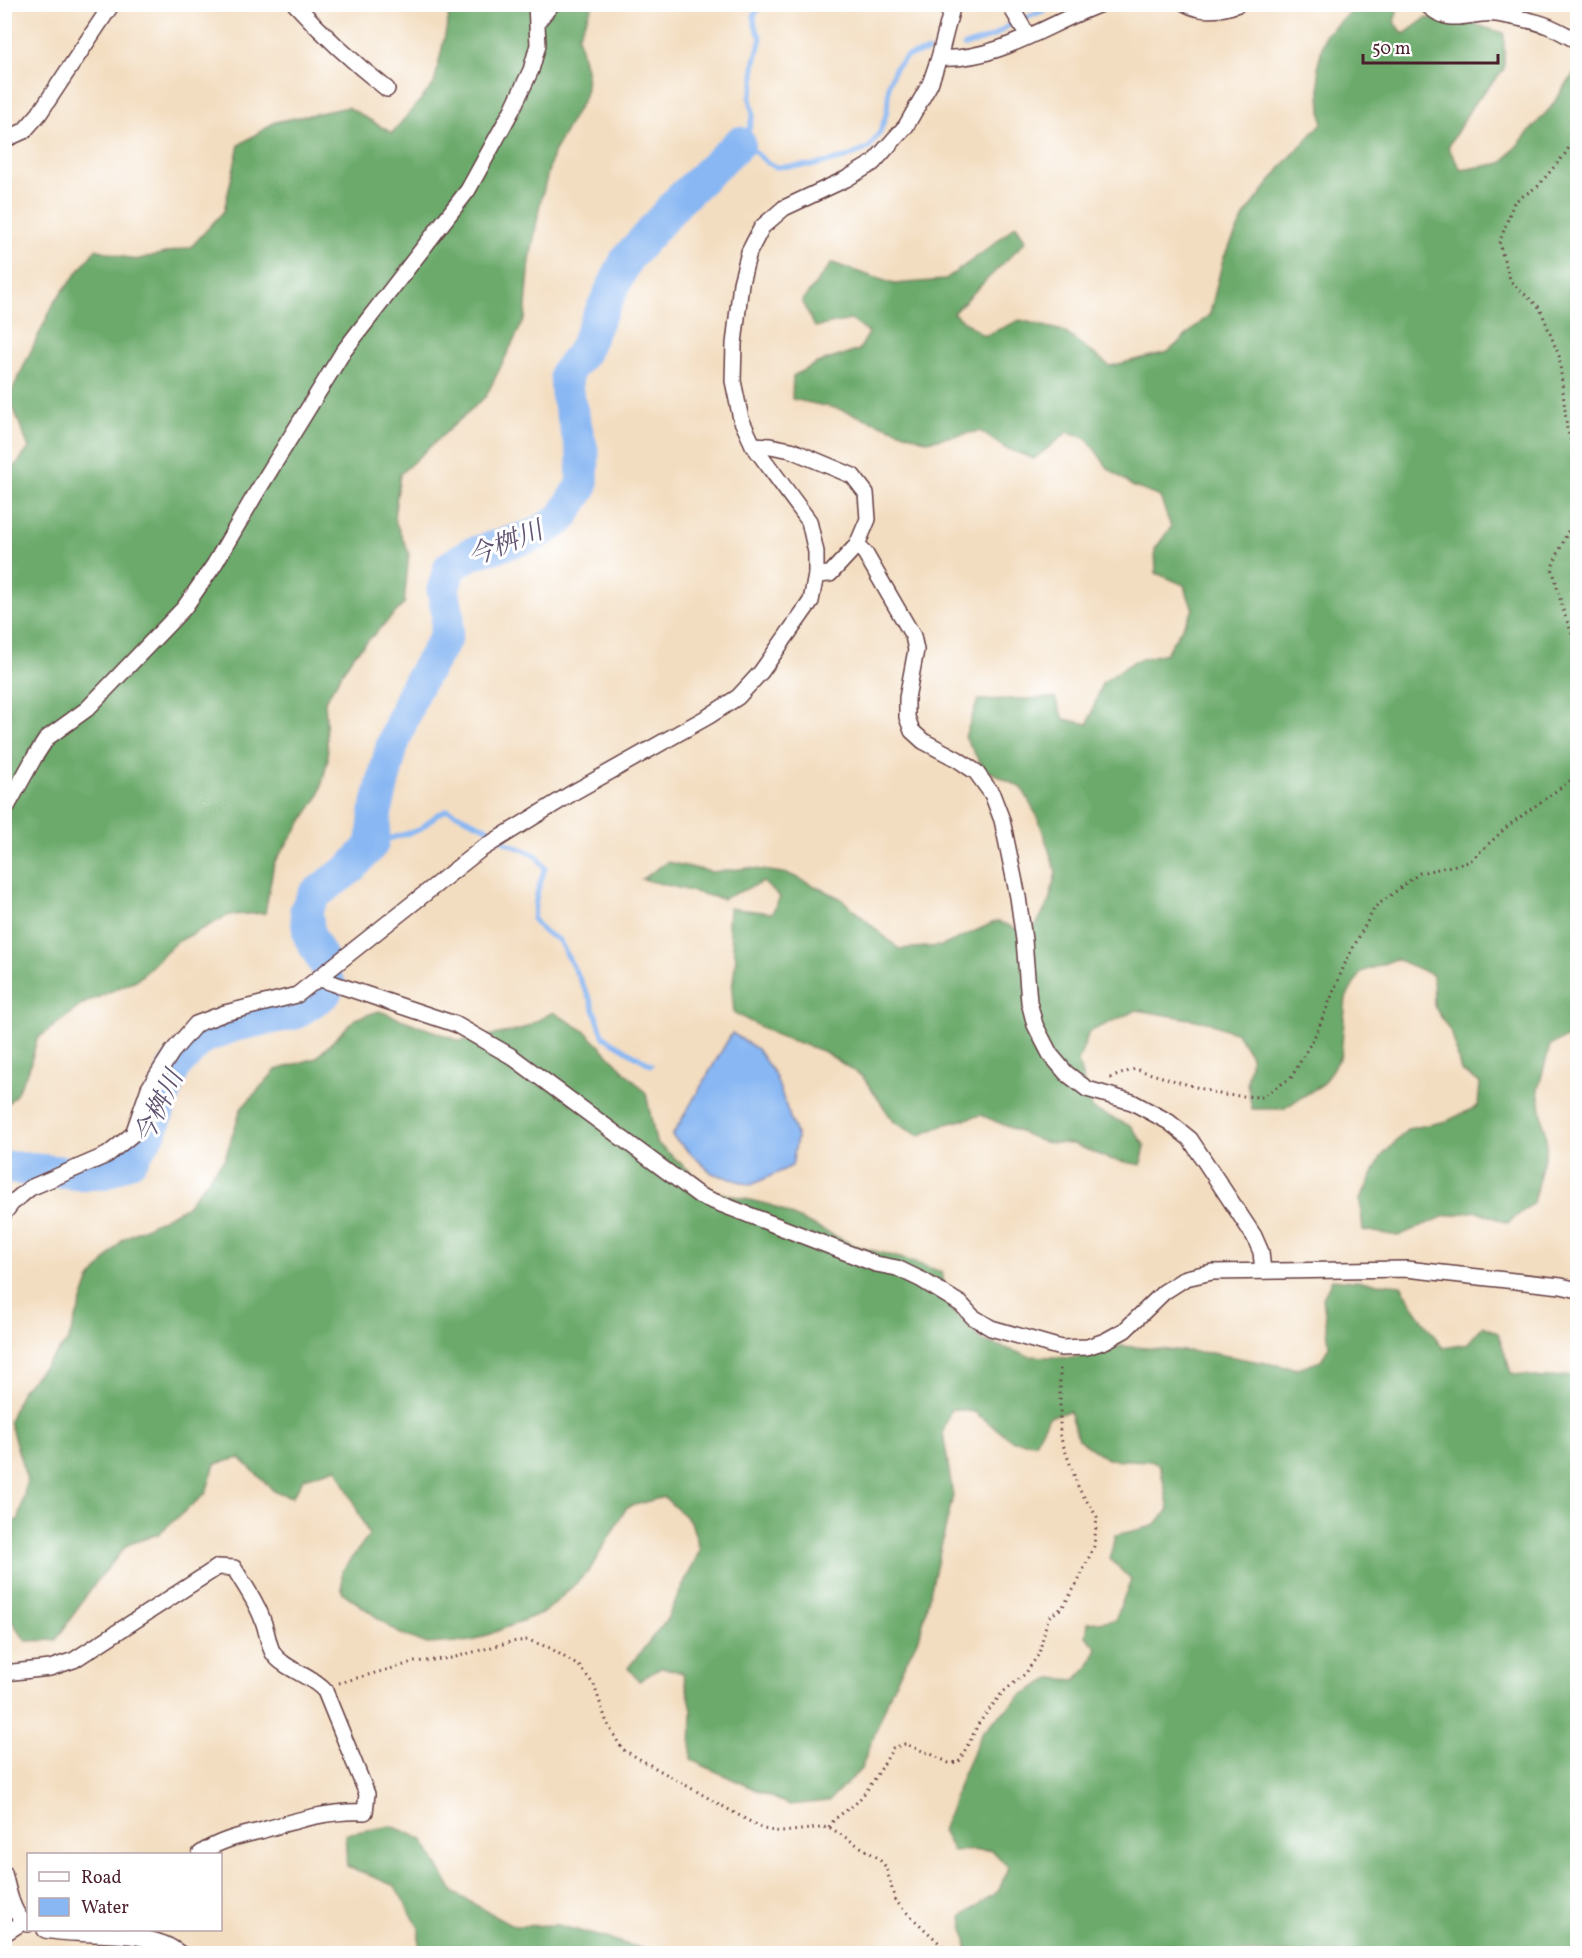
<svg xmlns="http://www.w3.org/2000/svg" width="1582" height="1958" viewBox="0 0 1582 1958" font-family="Vollkorn,'Noto Serif JP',serif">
  <rect width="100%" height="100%" fill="#fff"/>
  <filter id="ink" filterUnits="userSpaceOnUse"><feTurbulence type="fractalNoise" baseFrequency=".0167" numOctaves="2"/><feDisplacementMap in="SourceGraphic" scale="12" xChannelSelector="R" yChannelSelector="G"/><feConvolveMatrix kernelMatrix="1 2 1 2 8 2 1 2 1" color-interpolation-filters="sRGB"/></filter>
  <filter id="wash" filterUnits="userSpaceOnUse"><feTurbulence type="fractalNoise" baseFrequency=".008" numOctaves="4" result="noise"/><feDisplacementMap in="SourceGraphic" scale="24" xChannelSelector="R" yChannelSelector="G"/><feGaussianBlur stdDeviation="1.35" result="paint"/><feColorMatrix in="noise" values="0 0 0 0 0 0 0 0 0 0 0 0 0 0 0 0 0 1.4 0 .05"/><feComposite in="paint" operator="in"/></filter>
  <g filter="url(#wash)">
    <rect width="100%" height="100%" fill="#f3ddc0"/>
    <g fill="#6caa6c" stroke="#5b644c" stroke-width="1.5">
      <polygon points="439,5 593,5 578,36 587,74 585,96 553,153 540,204 530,260 525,318 486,396 400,474 394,518 409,553 404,604 352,657 325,701 328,759 319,796 274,863 265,913 229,915 175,943 138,979 83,1004 37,1039 29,1069 15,1096 5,1106 4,481 29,448 9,397 55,301 96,249 135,260 191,247 224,211 239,145 275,122 348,107 392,133 434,84 449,17"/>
      <polygon points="1359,5 1399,5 1394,22 1404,34 1426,18 1470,23 1504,33 1504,69 1472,106 1448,147 1461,170 1502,163 1551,107 1577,69 1578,1033 1550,1045 1538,1090 1547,1146 1533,1203 1508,1223 1477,1211 1445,1216 1398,1236 1363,1230 1360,1200 1381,1157 1408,1129 1447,1121 1478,1106 1480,1083 1461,1071 1452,1034 1434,1006 1433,975 1396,959 1361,972 1346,998 1341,1055 1323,1084 1283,1109 1252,1109 1247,1082 1251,1056 1237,1033 1207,1022 1137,1010 1089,1032 1078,1062 1092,1109 1131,1126 1145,1146 1141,1165 1109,1159 1073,1144 1043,1142 981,1115 943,1125 919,1136 894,1122 863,1077 825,1052 776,1035 734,1013 732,990 736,957 728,926 729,908 772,913 780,897 763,882 722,899 642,879 667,862 712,872 749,868 789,874 840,898 899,949 942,946 997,921 1017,929 1035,927 1049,902 1056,872 1039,820 1022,788 983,768 965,737 978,700 1055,698 1064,719 1088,724 1102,683 1135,661 1166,653 1193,610 1184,585 1156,573 1155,549 1171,527 1160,497 1132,486 1108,468 1087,439 1068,432 1034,459 1005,448 980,431 927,441 839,409 792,399 793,376 817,363 859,350 869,333 851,320 815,327 802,301 832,263 894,284 944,280 989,248 1016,225 1026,241 953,313 984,336 1020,320 1063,331 1110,366 1168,352 1210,314 1223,259 1245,215 1283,165 1322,123 1318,65 1325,35"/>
      <polygon points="379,1011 460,1041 520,1030 553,1012 585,1031 646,1093 656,1142 713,1191 770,1205 856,1246 904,1259 942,1272 948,1305 981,1340 1029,1356 1073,1358 1121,1346 1211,1353 1298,1369 1321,1361 1329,1346 1323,1298 1332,1279 1401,1285 1415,1309 1443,1348 1467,1344 1483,1326 1498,1333 1511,1373 1543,1378 1577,1375 1577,1953 968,1953 962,1917 999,1890 1008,1867 992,1850 953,1851 942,1831 963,1774 983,1731 1023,1694 1052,1678 1075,1680 1087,1669 1097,1648 1086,1636 1088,1623 1115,1620 1131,1580 1110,1559 1115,1535 1153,1526 1169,1510 1160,1465 1150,1461 1107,1459 1078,1439 1069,1411 1049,1417 1035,1443 1013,1441 974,1412 951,1409 943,1432 953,1496 920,1635 893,1687 861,1769 829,1801 789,1805 691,1760 692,1709 683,1673 662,1667 639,1681 628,1668 667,1619 700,1550 691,1522 664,1497 627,1507 589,1571 546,1611 473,1641 427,1644 399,1633 342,1592 342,1571 369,1535 337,1468 304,1478 292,1497 274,1491 240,1458 215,1464 206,1493 158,1534 127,1545 92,1587 56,1640 26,1641 5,1612 4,1525 19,1519 27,1480 9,1421 22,1390 68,1341 89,1281 123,1239 186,1207 225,1158 241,1109 276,1070 316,1058 355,1019"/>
      <polygon points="392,1826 422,1839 454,1893 514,1926 558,1925 659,1953 419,1953 419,1928 395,1886 347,1866 345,1834"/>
    </g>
    <polygon fill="#88b7f3" stroke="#696b8f" stroke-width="1.5" points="732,1033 757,1049 775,1075 797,1137 792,1166 751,1185 712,1173 672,1136"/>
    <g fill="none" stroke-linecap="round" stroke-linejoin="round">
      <g stroke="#88b7f3" stroke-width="5">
        <polyline points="761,4 754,16 755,26 761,38 754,65 754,84 750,98 753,114 749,129 739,143 753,150 766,162 776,167 814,165 845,158 869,148 880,132 887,112 889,83 895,68 907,56 928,51"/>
        <polyline points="964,46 994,36 1009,25 1043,11 1051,4"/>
        <polyline points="372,844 419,830 438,814 448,810 487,828 507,843 536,855 545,868 537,893 533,919 544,932 559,940 590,999 604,1037 651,1065"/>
      </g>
      <g stroke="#88b7f3" stroke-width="33">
        <polyline points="325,964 309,935 306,910 314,895 351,868 372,844 376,811 392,746 413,692 446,637 448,614 443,590 450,567 470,554 535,535 561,519 582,486 583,454 567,394 566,373 583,352 599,316 626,260 679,200 739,143"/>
        <polyline points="4,1167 82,1174 103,1173 131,1160 152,1129 174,1068 201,1038 235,1025 295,1013 325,993 329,984"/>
      </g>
    </g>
  </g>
  <g filter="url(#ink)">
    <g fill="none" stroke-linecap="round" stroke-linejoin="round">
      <defs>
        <g id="street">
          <path d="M295,4C324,36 354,63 387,89"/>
          <polyline points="1009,4 1028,36"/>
          <path d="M1186,4C1202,13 1222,10 1238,4"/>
          <path d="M1426,4C1451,29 1471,10 1497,14C1514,17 1533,20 1548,26C1558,30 1568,36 1578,41"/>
          <polyline points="538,21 552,4"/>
          <path d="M939,58C997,62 1048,23 1101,4"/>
          <polyline points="4,140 24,131 39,114 112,4"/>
          <polyline points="753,445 770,446 791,450 853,476 866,493 868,519 857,545 830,574 816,575"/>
          <polyline points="857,545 865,553 913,636 916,650 907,698 907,717 912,731 923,741 957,759 976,772 992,794 1002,820 1018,897 1024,940 1029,1002 1035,1025 1050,1054 1066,1073 1087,1089 1132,1102 1169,1122 1190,1139 1254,1236 1261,1252 1263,1271"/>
          <polyline points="4,812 34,758 47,738 87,709 184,608 214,565 255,495 343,352 468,190 512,110 531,70 538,45 536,4"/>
          <polyline points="320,979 455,1024 511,1056 700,1196 876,1264 897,1268 922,1280 961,1304 973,1317 991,1328 1061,1348 1087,1347 1105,1341 1125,1330 1164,1292 1186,1278 1212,1272 1406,1269 1561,1286 1578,1290"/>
          <polyline points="4,1213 12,1203 30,1188 107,1155 133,1134 149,1088 172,1052 196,1024 225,1013 297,995 480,850 574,792 709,716 738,697 761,672 811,601 816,575 816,552 809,521 753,445 741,419 733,381 734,344 741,283 749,252 762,227 784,208 846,179 873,163 906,126 930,84 939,58 953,4"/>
          <path d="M4,1673L50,1668L74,1660L218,1567L234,1568C244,1585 257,1602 263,1621C267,1631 268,1644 273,1653C283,1669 311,1675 325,1691L367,1794L365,1812C329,1810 294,1821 260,1831C240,1836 217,1841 200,1854"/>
          <path d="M4,1873C8,1889 13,1918 28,1924"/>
          <path d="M45,1930C83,1937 129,1930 164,1944C170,1946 175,1950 181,1954"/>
          <polyline points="4,1934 23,1922"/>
        </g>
      </defs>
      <use href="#street" stroke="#633c41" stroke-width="18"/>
      <g stroke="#633c41" stroke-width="3" stroke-dasharray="1.5 4.5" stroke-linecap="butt">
        <polyline points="1578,133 1565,154 1538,186 1514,202 1499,244 1511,282 1540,308 1559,356 1567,429 1578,462"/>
        <polyline points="1578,509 1552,567 1563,610 1578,650"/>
        <polyline points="1110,1078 1135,1069 1223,1095 1261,1097 1291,1078 1317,1032 1346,961 1375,907 1420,873 1469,862 1509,825 1578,775"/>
        <polyline points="339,1683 415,1662 452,1658 510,1642 528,1640 550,1648 580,1667 594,1685 607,1723 622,1749 763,1829 782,1832 829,1827 878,1858 886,1867 895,1900 904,1910 951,1954"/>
        <path d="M829,1827C837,1814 848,1811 858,1801C872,1785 883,1766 893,1748L905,1744L933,1755L949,1763L959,1762L979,1723L1002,1693L1025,1674L1039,1654L1046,1625L1050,1616L1062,1608L1078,1582L1094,1546L1097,1517L1079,1489L1060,1436V1365"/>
      </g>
      <use href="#street" stroke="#fff" stroke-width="15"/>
    </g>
  </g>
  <g text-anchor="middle" stroke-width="6" stroke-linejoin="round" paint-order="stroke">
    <g font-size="26" font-style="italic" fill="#605471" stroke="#fff">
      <text transform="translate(505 543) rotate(-22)" y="9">今桝川</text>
      <text transform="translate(158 1107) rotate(-64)" y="9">今桝川</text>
    </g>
  </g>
  <rect width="1582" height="1958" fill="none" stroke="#fff" stroke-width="24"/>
  <rect x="27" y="1853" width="195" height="78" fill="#ffffff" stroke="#b7a5aa" stroke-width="1.5"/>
  <rect x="39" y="1872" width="30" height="9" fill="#ffffff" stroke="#b7a5aa" stroke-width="1.5"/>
  <text x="81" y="1883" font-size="18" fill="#4a1f2b">Road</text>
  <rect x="39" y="1898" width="30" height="18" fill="#88b7f3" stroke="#b7a5aa" stroke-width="1.5"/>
  <text x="81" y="1913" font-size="18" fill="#4a1f2b">Water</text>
  <path d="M1363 54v9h135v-9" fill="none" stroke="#4a1f2b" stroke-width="3"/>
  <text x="1372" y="54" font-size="18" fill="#4a1f2b" stroke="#ffffff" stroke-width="4.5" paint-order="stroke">50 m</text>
</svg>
